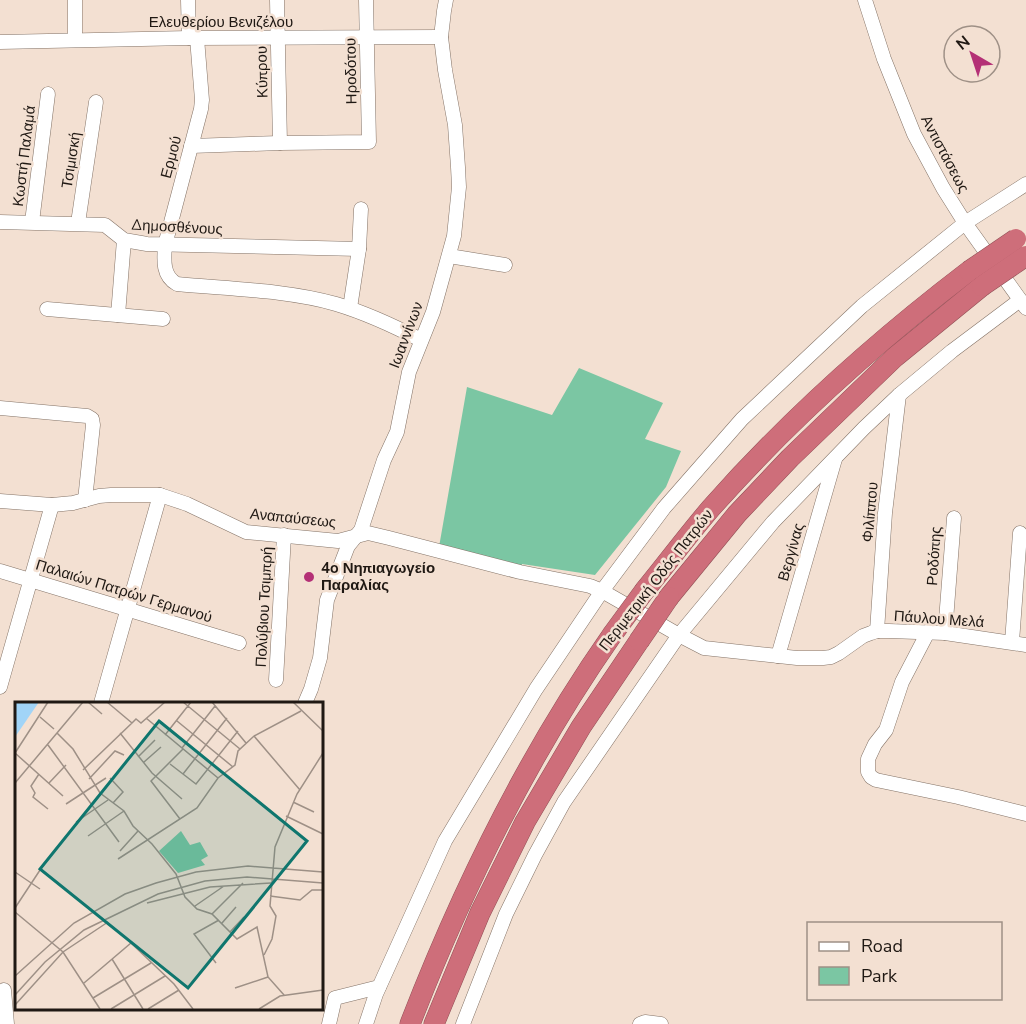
<svg xmlns="http://www.w3.org/2000/svg" width="1026" height="1024" viewBox="0 0 1026 1024" font-family="'Nunito Sans',sans-serif">
  <rect width="100%" height="100%" fill="#f3e0d2"/>
  <polygon fill="#7bc6a3" points="579,368 663,403 645,439 681,451 666,487 595,575 522,564 521,568 439,547 467,387 552,415"/>
  <g fill="none" stroke-linecap="round" stroke-linejoin="round">
    <defs>
      <g id="minor">
        <polyline points="75,0 75,40"/>
        <polyline points="188,0 189,38"/>
        <polyline points="277,0 280,143"/>
        <polyline points="865,0 884,59 914,134 943,188 965,223 1026,308"/>
        <path d="M197,38L202,100L201,109L165,245C164,259 162,276 177,284C228,289 288,290 336,304C366,313 394,326 421,340"/>
        <polyline points="0,42 189,38 441,37"/>
        <polyline points="191,146 280,143 369,142 366,0"/>
        <polyline points="0,222 105,225 124,240 147,244 359,249"/>
        <polyline points="32,222 48,94"/>
        <polyline points="78,223 96,102"/>
        <polyline points="449,256 505,265"/>
        <polyline points="350,308 359,249 361,209"/>
        <polyline points="47,309 163,319"/>
        <polyline points="118,315 124,240"/>
        <polyline points="0,408 87,416 92,419 93,425 85,500"/>
        <polyline points="0,501 52,505 73,503 99,496 111,495 160,495 187,504 246,532 338,541 368,533 389,538 520,572 590,586 602,591 679,635 704,648 797,658 823,658 831,657 839,653 863,636 871,633 877,631 889,631 945,633 1026,645"/>
        <polyline points="0,571 239,643"/>
        <polyline points="877,631 885,513 899,395"/>
        <polyline points="928,632 902,682 886,730 875,744 868,759 868,772 871,777 876,780 958,797 1026,814"/>
        <polyline points="945,633 954,518"/>
        <polyline points="1012,642 1020,533"/>
        <polyline points="778,656 835,459"/>
        <polyline points="276,680 284,535"/>
        <polyline points="0,687 52,505"/>
        <polyline points="101,703 160,495"/>
        <polyline points="305,703 311,689 320,658 327,600 348,546 361,530 384,460 397,432 409,372 433,312 454,236 459,187 458,167 455,125 445,70 441,37 444,11 446,0"/>
        <polyline points="4,990 7,1024"/>
        <polyline points="329,1024 335,998 379,987"/>
        <polyline points="366,1024 376,994 445,841 536,689 602,591 664,508 742,419 862,306 965,223 1026,184"/>
        <polyline points="463,1024 506,914 535,855 564,802 679,635 773,522 864,428 899,395 952,351 1020,300"/>
        <polyline points="640,1024 645,1022 661,1024"/>
      </g>
      <g id="highway">
        <path d="M645,590C667,563 688,535 711,508C788,421 876,342 969,271"/>
        <polyline points="669,597 737,514 790,458 895,357 982,286"/>
        <path d="M410,1024C463,887 528,755 612,635"/>
        <polyline points="434,1024 480,913 525,822 581,727 639,641"/>
      </g>
    </defs>
    <use href="#minor" stroke="#847367" stroke-width="15"/>
    <use href="#highway" stroke="#915056" stroke-width="21"/>
    <use href="#minor" stroke="#fff" stroke-width="14"/>
    <use href="#highway" stroke="#ce6e7a" stroke-width="20"/>
    <defs>
      <g id="highway-bridge">
        <polyline points="969,271 1016,239"/>
        <polyline points="982,286 1026,256"/>
        <polyline points="612,635 645,590"/>
        <polyline points="639,641 669,597"/>
      </g>
    </defs>
    <use href="#highway-bridge" stroke="#915056" stroke-width="21" stroke-linecap="butt"/>
    <use href="#highway-bridge" stroke="#ce6e7a" stroke-width="20"/>
  </g>
  <circle fill="#b43076" stroke="#f3e0d2" stroke-width="2" cx="309" cy="577" r="6"/>
  <g text-anchor="middle" stroke-width="5" stroke-linejoin="round" paint-order="stroke">
    <g font-size="15" fill="#1f1813" stroke="#f3e0d2">
      <text x="221" y="27">Ελευθερίου Βενιζέλου</text>
      <text transform="translate(351 71) rotate(-91)" y="5">Ηροδότου</text>
      <text transform="translate(262 72) rotate(-91)" y="5">Κύπρου</text>
      <text transform="translate(945 154) rotate(62)" y="5">Αντιστάσεως</text>
      <text transform="translate(24 156) rotate(-83)" y="5">Κωστή Παλαμά</text>
      <text transform="translate(171 157) rotate(-75)" y="5">Ερμού</text>
      <text transform="translate(71 160) rotate(-81)" y="5">Τσιμισκή</text>
      <text transform="translate(177 227) rotate(3)" y="5">Δημοσθένους</text>
      <text transform="translate(406 335) rotate(-69)" y="5">Ιωαννίνων</text>
      <text transform="translate(870 512) rotate(-85)" y="5">Φιλίππου</text>
      <text transform="translate(293 518) rotate(6)" y="5">Αναπαύσεως</text>
      <text transform="translate(791 552) rotate(-74)" y="5">Βεργίνας</text>
      <text transform="translate(934 556) rotate(-86)" y="5">Ροδόπης</text>
      <text transform="translate(656 580) rotate(-52)" y="5">Περιμετρική Οδός Πατρών</text>
      <text transform="translate(124 591) rotate(17)" y="5">Παλαιών Πατρών Γερμανού</text>
      <text transform="translate(264 607) rotate(-87)" y="5">Πολύβιου Τσιμπρή</text>
      <text transform="translate(939 619) rotate(4)" y="5">Πάυλου Μελά</text>
    </g>
    <g font-size="15" font-weight="bold" fill="#1f1813" stroke="#f3e0d2" text-anchor="start">
      <text x="321" y="573">4o Νηπιαγωγείο<tspan x="321" dy="17">Παραλίας</tspan></text>
    </g>
  </g>
  <g transform="translate(15 702)">
    <rect width="308" height="308" fill="#f3e0d2"/>
    <path d="M166,129L175,143L185,140L193,154L186,158L190,163L163,171L144,149Z" fill="#7bc6a3"/>
    <path d="M0,0H24L0,35Z" fill="#a1d4f7"/>
    <path fill="none" stroke="#9e9086" stroke-width="1.5" d="M73,0L87,12M92,0L117,21M168,0L225,47M197,0L231,41M278,0L308,29M25,15L39,27M131,16L203,76M162,19L218,65M42,31L58,47L85,91L109,109L118,124L137,142L161,172L170,195L182,207L197,212L222,237L242,225L253,275L269,293M105,31L137,71L167,97M150,33L176,0M239,34L285,88M33,43L104,140M167,46L200,4M0,51L48,94M0,51L33,0M123,55L140,38M129,60L146,45M155,62L181,82L223,29M68,68L117,21L121,17L126,21L150,0M24,72L16,84L20,91L18,95L33,107M168,72L212,16M95,76L108,90L98,101M74,77L100,49L109,53M0,81L68,0M34,81L51,63M278,100L299,110M51,102L91,76M271,114L308,132M165,117L136,79L168,47M61,120L93,98M73,134L109,109M105,149L123,129M103,157L182,106L203,76L220,63L223,49L239,34L286,9M0,170L25,187M255,194L285,198L297,188H308M132,201L195,185L256,181M180,204L209,184M0,206L29,162M0,210L48,250L85,307M197,212L228,181M207,221L221,205M215,230L229,215M249,253L257,237L261,214L255,204L260,145L282,92L308,51M97,257L128,307M201,261L179,232L204,218M0,274L59,221L110,192L141,181L181,170L233,164L308,170M69,281L116,241L159,282L178,307M220,286L253,275M0,293L30,260L69,228L143,192L190,179L232,175L308,181M78,296L136,261M0,303L48,250L93,220M96,307L150,274M133,307L164,288M244,307L265,294L308,288"/>
    <path fill="#0f766e" fill-opacity="0.15" stroke="#0f766e" stroke-width="3" d="M144,19L292,139L173,286L25,167Z"/>
    <rect width="308" height="308" fill="none" stroke="#1f1813" stroke-width="3"/>
  </g>
  <rect x="807" y="922" width="195" height="78" fill="#f3e0d2" stroke="#9e9086" stroke-width="1.5"/>
  <rect x="819" y="942" width="30" height="9" fill="#ffffff" stroke="#9e9086" stroke-width="1.5"/>
  <text x="861" y="952" font-size="18" fill="#1f1813">Road</text>
  <rect x="819" y="967" width="30" height="18" fill="#7bc6a3" stroke="#9e9086" stroke-width="1.5"/>
  <text x="861" y="982" font-size="18" fill="#1f1813">Park</text>
  <g transform="translate(972 54) rotate(321)"><circle r="28" fill="#f3e0d2" stroke="#9e9086" stroke-width="1.5"/>
  <path d="M0-4.5L10 22L0 15L-10 22Z" fill="#b43076"/>
  <text y="-9" font-size="16" font-weight="bold" text-anchor="middle" fill="#1f1813">N</text>
  </g>
</svg>
